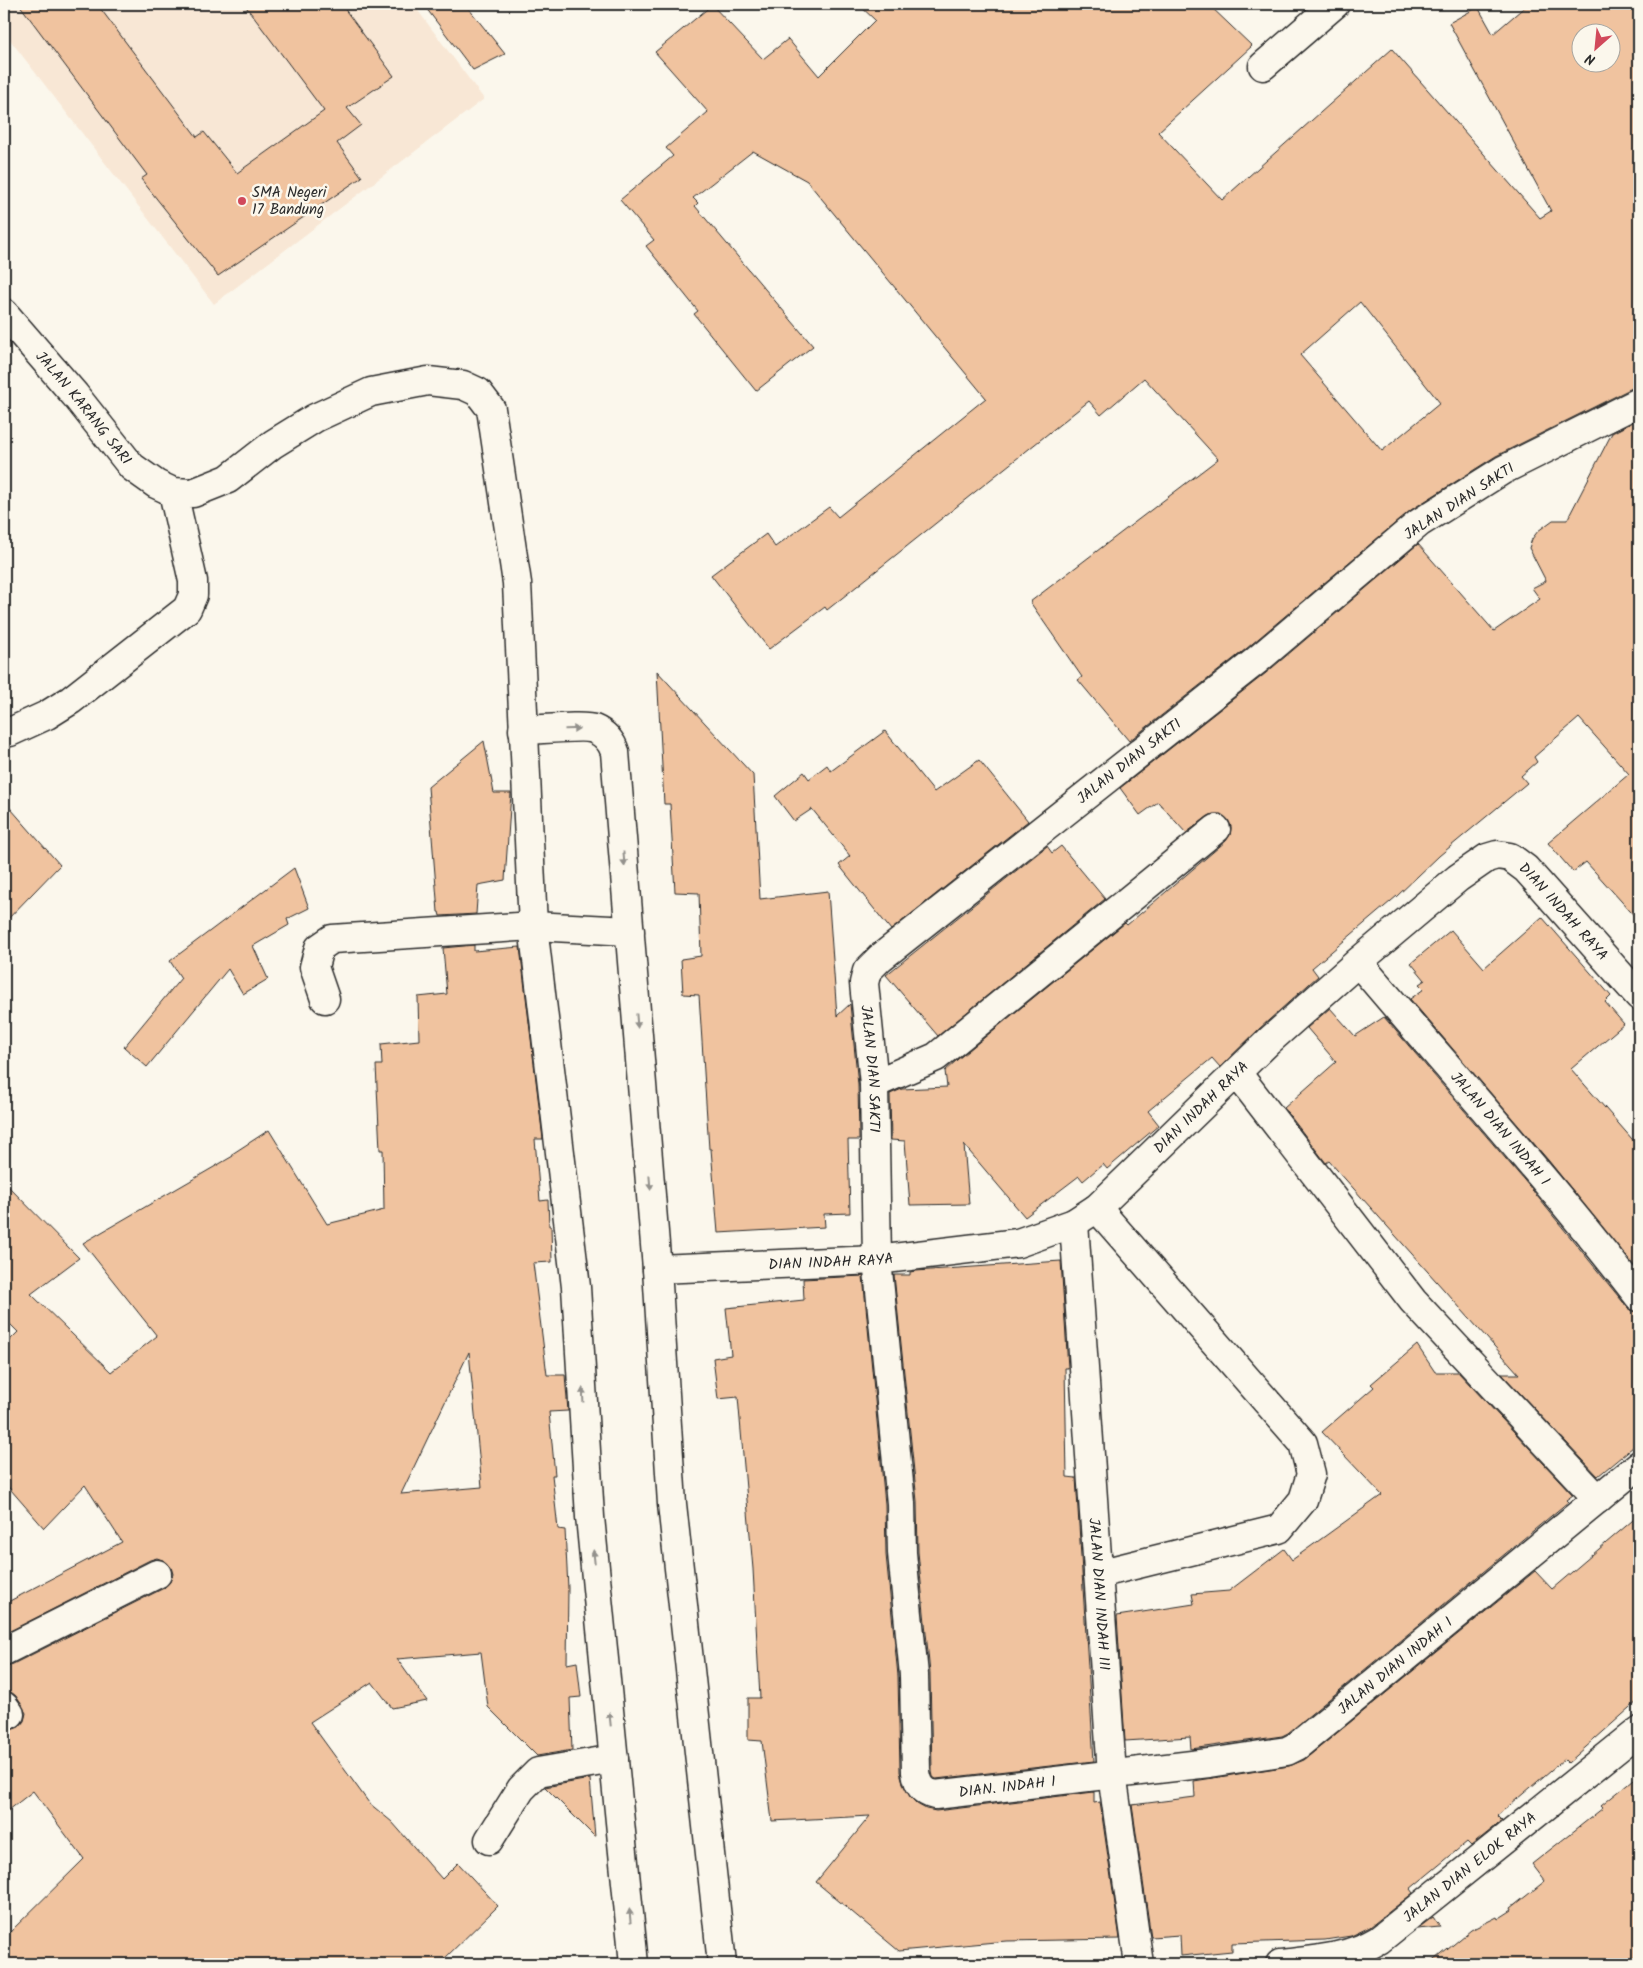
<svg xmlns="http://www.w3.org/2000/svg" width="1643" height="1968" viewBox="0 0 1643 1968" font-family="Kalam,sans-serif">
  <rect width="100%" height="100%" fill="#fbf7ec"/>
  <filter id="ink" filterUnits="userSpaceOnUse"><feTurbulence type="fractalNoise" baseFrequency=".02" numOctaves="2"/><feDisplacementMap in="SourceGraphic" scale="10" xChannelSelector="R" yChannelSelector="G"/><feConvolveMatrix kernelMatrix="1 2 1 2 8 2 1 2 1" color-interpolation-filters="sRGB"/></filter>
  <g filter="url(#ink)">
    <polygon fill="#f8e7d5" points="4,4 413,4 484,99 214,304 4,32"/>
    <g fill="#f0c39f" stroke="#2b2b2b" fill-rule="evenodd">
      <polygon points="19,4 97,4 197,137 204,132 237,173 324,111 244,4 341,4 394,76 347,108 361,125 337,143 362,177 218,276 141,179 147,175"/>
      <polygon points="423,4 465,4 505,54 473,70"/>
      <path d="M858,4H1208L1252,46L1158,132L1222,200L1392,49L1540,218L1551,211L1449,23L1478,7L1493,34L1528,4H1639V386L1632,388L1496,456L1411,510L1246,649L1129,741L1078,680L1082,677L1030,602L1218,459L1144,378L1101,415L1089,401L827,610L825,607L769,649L711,575L766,534L775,547L829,507L838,517L986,398L807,181L753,151L693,198L698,203L695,206L813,346L756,391L694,314L698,311L646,246L654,240L620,200L673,156L666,148L708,112L655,52L712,5L763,59L788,39L819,76L875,20ZM1580,32H1610V62H1580ZM1360,302L1440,403L1382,451L1300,355Z"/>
      <polygon points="1639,419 1639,921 1586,862 1573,872 1548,843 1629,774 1579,718 1534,757 1537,762 1521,776 1527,783 1439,856 1397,896 1312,968 1318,976 1259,1029 1220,1067 1212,1058 1148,1111 1159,1125 1107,1169 1103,1164 1083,1181 1079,1176 1025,1217 964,1145 969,1204 910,1205 905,1141 891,1140 890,1094 902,1089 947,1087 945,1071 958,1059 1125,923 1127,925 1226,841 1230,835 1231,827 1228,820 1221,814 1213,814 1207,817 1186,833 1158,802 1140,815 1120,788 1266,673 1418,544 1494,631 1540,599 1532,588 1546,581 1529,548 1532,539 1538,531 1553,520 1567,520 1612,433"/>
      <polygon points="657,671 753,775 760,899 828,891 837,1016 850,1004 858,1085 859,1140 848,1140 850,1213 824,1214 825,1227 718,1233 711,1149 709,1149 699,995 683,994 681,959 701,956 699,893 675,892 670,804 664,804"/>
      <polygon points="885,731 934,792 979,760 1028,821 891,930 839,865 850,856 812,809 794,821 775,796 804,772 809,779 827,765 831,771"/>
      <polygon points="484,741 494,793 511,793 505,880 478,885 476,914 440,916 439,912 438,912 428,787"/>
      <polygon points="4,801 60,865 4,923"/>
      <polygon points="1047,846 1052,853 1061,846 1105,899 938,1036 886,975"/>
      <polygon points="294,868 309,908 287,919 289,925 253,946 268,979 243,994 228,969 147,1067 124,1047 181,978 170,961"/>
      <polygon points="1542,917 1611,996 1605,1002 1624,1024 1571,1069 1639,1147 1639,1272 1548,1160 1410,999 1424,989 1419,984 1425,980 1411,963 1451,930 1484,968"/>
      <path d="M474,945V951L520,947L543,1139H535L540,1201L548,1200L549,1226H551L552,1262L533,1263L547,1375H565L568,1411L549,1412L555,1475H552L558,1529L565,1530L568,1588L567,1664L577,1662L581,1697L570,1698L572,1750L537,1756L488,1707L481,1652L397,1659L427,1701L392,1708L372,1682L310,1722L369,1803L392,1822L442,1879L458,1863L498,1906L439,1964H4V1938L84,1859L33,1791L4,1814V1728L11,1730L19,1727L24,1721L26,1713L16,1696L11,1692L4,1691V1667L11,1665L164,1588L170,1582L173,1574L171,1567L165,1561L157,1558L150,1560L4,1634V1604L122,1542L85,1485L44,1528L4,1482V1346L18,1332L4,1318V1182L79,1258L31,1294L111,1372L157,1336L83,1243L233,1156L232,1154L269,1130L327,1224L384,1210L383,1150H380L376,1065H382L381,1044L419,1040L418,997L447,994L443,948ZM469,1352L482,1487L401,1494Z"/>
      <polygon points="1330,1008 1355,1036 1384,1017 1524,1180 1627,1307 1633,1311 1639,1312 1639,1442 1598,1476 1502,1374 1519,1374 1329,1161 1326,1163 1284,1108 1336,1062 1307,1028"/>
      <polygon points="1061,1261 1068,1368 1065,1368 1067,1477 1076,1478 1094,1761 936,1779 933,1777 932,1770 930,1673 918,1552 917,1501 894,1275 910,1275 910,1272 916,1271"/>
      <polygon points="863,1276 885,1504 886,1555 898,1676 900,1772 904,1786 910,1797 917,1804 926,1809 936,1811 1094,1792 1094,1803 1100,1802 1120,1939 1006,1941 899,1951 816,1882 870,1816 772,1821 762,1741 748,1740 748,1698 760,1698 753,1569 738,1397 718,1399 713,1358 731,1355 726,1308 804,1300 803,1279"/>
      <polygon points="1417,1345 1435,1372 1458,1372 1573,1495 1566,1500 1568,1502 1288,1733 1282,1736 1191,1749 1190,1737 1125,1741 1117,1616 1194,1604 1192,1594 1229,1591 1284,1549 1292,1560 1382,1495 1322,1432 1374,1387 1371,1384"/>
      <polygon points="1639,1515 1639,1700 1568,1763 1564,1759 1497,1816 1502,1821 1471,1846 1467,1842 1410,1889 1413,1893 1370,1927 1351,1936 1325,1940 1232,1943 1232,1951 1181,1956 1180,1935 1151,1937 1132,1805 1195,1797 1194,1781 1289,1766 1304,1760 1535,1571 1552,1589"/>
      <polygon points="1639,1775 1639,1964 1430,1964 1471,1930 1497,1917 1498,1919 1512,1910 1511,1908 1545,1881 1532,1864 1603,1808 1601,1806"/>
      <polygon points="590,1779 595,1837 545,1787"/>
      <polygon points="1433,1917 1440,1927 1417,1929"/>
    </g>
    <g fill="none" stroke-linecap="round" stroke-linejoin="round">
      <defs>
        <g id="street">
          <polyline points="1263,66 1335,4"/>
          <path id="s1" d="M4,313L75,395L132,467L156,484L173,492L193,493L228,479L273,444L315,418L371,392L428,381L463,385L478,392L491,409L517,583L533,926L576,1287L590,1517L634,1964"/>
          <path id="s2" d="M1639,402L1503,470L1419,523L1256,661L880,958L867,971L864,983L874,1084L877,1260L901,1503L902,1553L914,1675L916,1772C918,1784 922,1792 935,1795L1209,1763L1287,1751L1297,1746L1639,1465"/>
          <path d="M523,730C537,730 584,725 594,729C604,733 612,742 615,752L657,1269L672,1504L722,1964"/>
          <polyline points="4,733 10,732 47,715 71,700 187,609 193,595 193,581 173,492"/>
          <path id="s3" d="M1358,962C1452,1073 1550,1182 1639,1297"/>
          <polyline points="325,999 314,967 319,948 332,939 533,926 630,931"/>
          <polyline points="1237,1073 1413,1301 1598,1499"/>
          <polyline points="874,1084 936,1057 1216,829"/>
          <polyline points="1097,1208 1303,1443 1311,1474 1303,1500 1279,1529 1098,1574"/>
          <path id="s4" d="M1074,1223L1112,1774L1139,1964"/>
          <path id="s5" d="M657,1269L877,1260L1018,1243L1074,1223L1097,1208L1269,1041L1358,962L1458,878L1487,858L1497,855L1510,857L1526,869L1639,996"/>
          <polyline points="4,1651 157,1574"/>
          <polyline points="4,1706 10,1714"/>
          <polyline points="489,1840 521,1789 538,1772 614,1759"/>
          <path id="s6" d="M1280,1964C1315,1960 1349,1958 1379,1940L1639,1731"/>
        </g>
      </defs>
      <use href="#street" stroke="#2b2b2b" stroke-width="31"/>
      <use href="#street" stroke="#fbf7ec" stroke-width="28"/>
    </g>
    <defs><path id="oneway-solid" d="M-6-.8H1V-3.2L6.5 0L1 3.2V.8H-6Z" transform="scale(1.25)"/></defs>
    <g fill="#93918c">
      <use href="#oneway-solid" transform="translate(572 729) rotate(-1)"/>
      <use href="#oneway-solid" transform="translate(624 859) rotate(85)"/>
      <use href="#oneway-solid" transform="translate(637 1021) rotate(85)"/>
      <use href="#oneway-solid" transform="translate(650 1183) rotate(85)"/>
      <use href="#oneway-solid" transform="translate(583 1395) rotate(-93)"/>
      <use href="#oneway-solid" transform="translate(594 1557) rotate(-96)"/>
      <use href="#oneway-solid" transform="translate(610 1719) rotate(-96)"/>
      <use href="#oneway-solid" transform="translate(630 1916) rotate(-95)"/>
    </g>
  </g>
  <circle fill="#d1495b" stroke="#fbf7ec" stroke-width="2" cx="242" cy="201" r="5"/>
  <g text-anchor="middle" stroke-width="5" stroke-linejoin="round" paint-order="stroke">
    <g font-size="15" fill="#2b2b2b" stroke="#fbf7ec" text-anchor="start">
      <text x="252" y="197">SMA Negeri<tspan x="252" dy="17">17 Bandung</tspan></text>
    </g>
    <g font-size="15" fill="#2b2b2b" stroke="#fbf7ec">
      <text dy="5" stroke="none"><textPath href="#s1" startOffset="124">JALAN KARANG SARI</textPath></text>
      <text transform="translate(1459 501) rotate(-33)" y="5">JALAN DIAN SAKTI</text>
      <text transform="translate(1129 761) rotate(-38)" y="5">JALAN DIAN SAKTI</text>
      <text dy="5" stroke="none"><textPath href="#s5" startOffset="1074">DIAN INDAH RAYA</textPath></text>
      <text dy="5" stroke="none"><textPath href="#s2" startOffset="1061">JALAN DIAN SAKTI</textPath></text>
      <text dy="5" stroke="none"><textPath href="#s5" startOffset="594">DIAN INDAH RAYA</textPath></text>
      <text dy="5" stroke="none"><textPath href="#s3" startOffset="219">JALAN DIAN INDAH I</textPath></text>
      <text dy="5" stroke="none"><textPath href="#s5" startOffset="174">DIAN INDAH RAYA</textPath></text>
      <text dy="5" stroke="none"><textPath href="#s4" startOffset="372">JALAN DIAN INDAH III</textPath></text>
      <text dy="5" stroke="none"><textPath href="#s2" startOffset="2291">JALAN DIAN INDAH I</textPath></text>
      <text dy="5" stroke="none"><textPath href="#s2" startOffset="1871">DIAN. INDAH 1</textPath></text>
      <text dy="5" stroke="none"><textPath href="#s6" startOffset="219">JALAN DIAN ELOK RAYA</textPath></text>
    </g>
  </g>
  <rect width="1643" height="1968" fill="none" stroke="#fbf7ec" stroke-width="20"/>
  <rect x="10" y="10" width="1623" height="1948" fill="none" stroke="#2b2b2b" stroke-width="2" filter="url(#ink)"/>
  <g transform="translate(1596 48) rotate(207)"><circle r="24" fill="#fbf7ec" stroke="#a8a59f"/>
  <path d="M0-4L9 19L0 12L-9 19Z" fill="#d1495b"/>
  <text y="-8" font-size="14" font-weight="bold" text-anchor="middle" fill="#2b2b2b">N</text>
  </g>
</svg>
